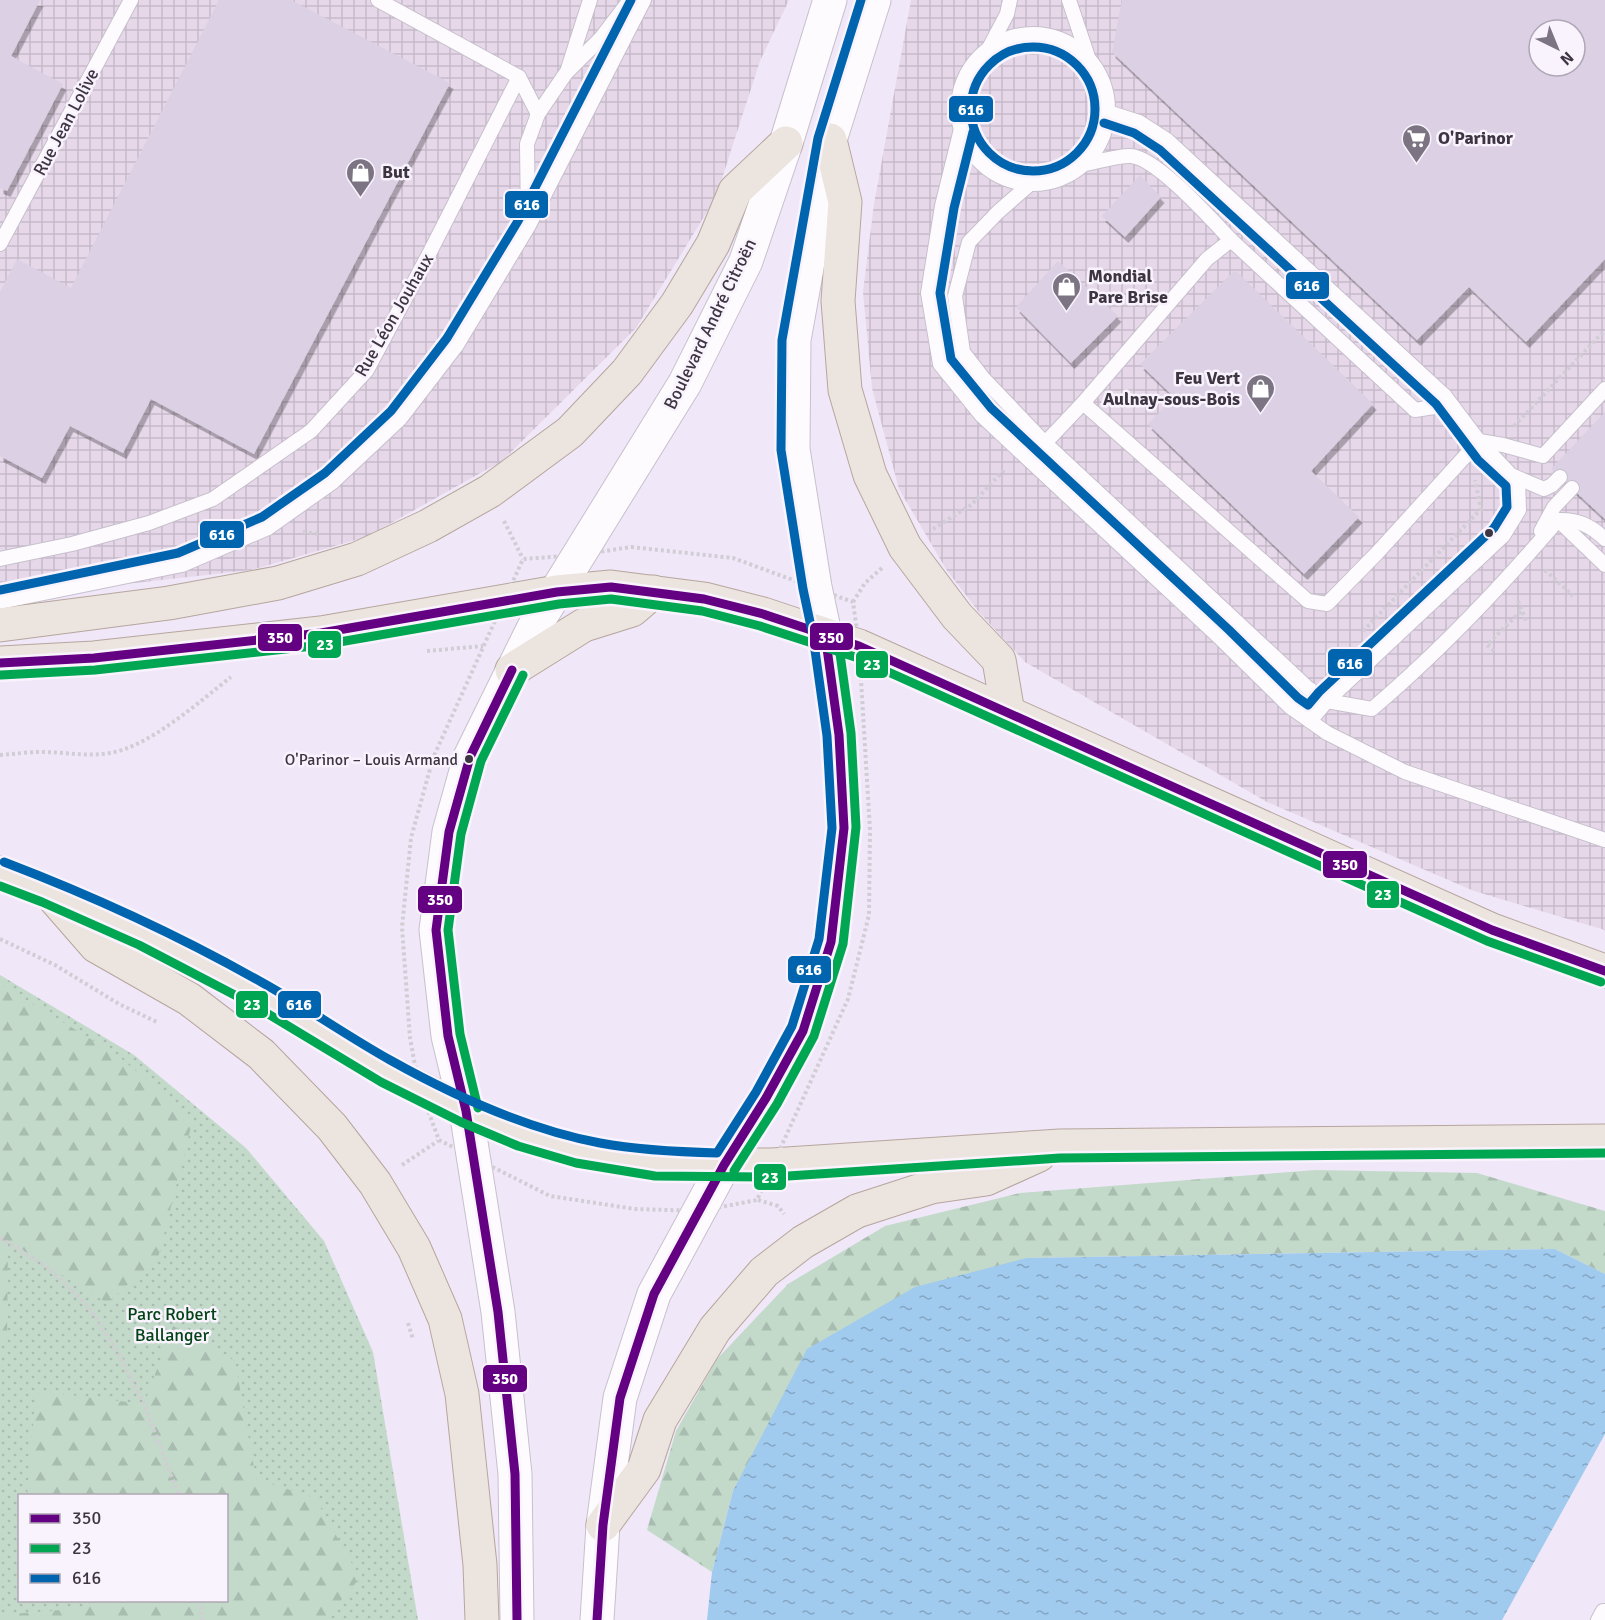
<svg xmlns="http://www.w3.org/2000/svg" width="1605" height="1620" viewBox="0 0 1605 1620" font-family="Signika,sans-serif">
  <defs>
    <pattern id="industrial-grid" width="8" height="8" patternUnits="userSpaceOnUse" patternTransform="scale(1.5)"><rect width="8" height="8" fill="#e6d8e9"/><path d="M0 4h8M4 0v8" fill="none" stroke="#c6bac9"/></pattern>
    <pattern id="green-dots" width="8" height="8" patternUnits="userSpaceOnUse" patternTransform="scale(1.5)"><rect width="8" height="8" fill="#c3daca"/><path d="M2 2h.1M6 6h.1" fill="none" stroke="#a8bcaf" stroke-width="1.8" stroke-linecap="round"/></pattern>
    <pattern id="forest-firs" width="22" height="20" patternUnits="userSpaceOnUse" patternTransform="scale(1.5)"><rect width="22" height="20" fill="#c3daca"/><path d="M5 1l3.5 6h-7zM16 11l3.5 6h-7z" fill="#a8bcaf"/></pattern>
    <pattern id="water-ripples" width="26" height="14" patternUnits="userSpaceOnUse" patternTransform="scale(1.5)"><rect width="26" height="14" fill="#a0caee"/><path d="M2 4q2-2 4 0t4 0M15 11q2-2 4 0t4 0" fill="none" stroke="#84a5c2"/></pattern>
    <filter id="shadow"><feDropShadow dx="3.5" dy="6" stdDeviation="0" flood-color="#0004"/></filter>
  </defs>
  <rect width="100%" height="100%" fill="#f0e7f8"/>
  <g fill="url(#industrial-grid)" fill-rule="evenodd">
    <polygon points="0,0 789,0 760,61 716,197 636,328 502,461 366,537 251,570 0,598"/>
    <path d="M911,0H1605V930L1474,891L1267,802L1025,662L978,611L946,569L899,489L872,388L863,292L874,204ZM1539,30H1575V66H1539Z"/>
  </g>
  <path fill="url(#green-dots)" fill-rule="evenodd" d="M0,975L134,1055L246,1148L324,1241L373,1352L418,1620H0ZM20,1496H226V1600H20Z"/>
  <g fill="url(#forest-firs)">
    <polygon points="0,984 117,1055 193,1119 158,1258 107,1303 8,1241 7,1344 0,1339"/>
    <polygon points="1316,1170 1477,1173 1605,1211 1605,1274 1555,1249 1027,1258 733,1491 712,1572 647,1530 676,1431 717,1359 788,1284 885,1226 1020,1193"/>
    <polygon points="173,1326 235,1361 256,1479 315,1498 360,1578 324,1620 0,1620 0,1615 85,1608 81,1601 226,1600 226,1496 27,1495 36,1391 144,1404"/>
  </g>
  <polygon fill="url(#water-ripples)" points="1555,1249 1605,1274 1605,1434 1502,1620 707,1620 712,1572 733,1491 807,1349 915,1287 1027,1258"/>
  <g fill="#dbd0e4" fill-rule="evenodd" filter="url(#shadow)">
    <polygon points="0,0 40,0 11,56 63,84 7,191 0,188"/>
    <polygon points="219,0 291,0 450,83 254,454 151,399 123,453 70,426 42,478 0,456 0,292 17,259 71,288"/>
    <path d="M1122,0H1605V259L1526,342L1469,287L1417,340L1112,52ZM1539,30H1575V66H1539Z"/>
    <polygon points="1140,175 1161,197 1125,237 1102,216"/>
    <polygon points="1058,261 1118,316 1071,363 1016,307"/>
    <polygon points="1235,270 1373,404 1311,471 1359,517 1304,574 1148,424 1174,397 1140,364"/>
    <polygon points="1605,412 1605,519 1551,469"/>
  </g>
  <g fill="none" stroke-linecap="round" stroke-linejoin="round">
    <defs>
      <g id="lane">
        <polyline points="378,0 519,77 538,114"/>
        <polyline points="1069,0 1088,57"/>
        <circle cx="1033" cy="109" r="75"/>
        <polyline points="989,48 1007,14 1010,0"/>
        <polyline points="568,69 590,0"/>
        <polyline points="1108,112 1139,122 1167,140 1445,396 1479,441 1511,475 1544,489 1552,485 1560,477"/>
        <polyline points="961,129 942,206 928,293 940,364 982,416 1221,639 1290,707 1310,721 1327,701 1503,536 1519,510 1518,479"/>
        <path d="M1030,184L998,212L969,242L955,296L963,352L983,378L1045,443L1308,688L1327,701L1372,709C1439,652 1501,587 1558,520C1578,519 1591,526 1605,539"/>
        <polyline points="528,224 527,144 538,114 566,73 601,38 630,0"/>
        <polyline points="1231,240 1415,410 1434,407 1445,396"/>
        <polyline points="0,244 131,0"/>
        <polyline points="1083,403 1308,601 1327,604 1378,552 1479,441"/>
        <polyline points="1479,441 1503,445 1543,456 1605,389"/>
        <path d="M1030,459L1083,403L1207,259L1231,240C1212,220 1157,158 1131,156C1121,155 1096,162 1085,164"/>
        <polyline points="1558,520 1605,565"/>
        <polyline points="1541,531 1554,507 1572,488"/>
        <polyline points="0,559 72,544 149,523 213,499 311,431 367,370 430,252 519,77"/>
        <polyline points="0,602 182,565 268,528 333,482 400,419 457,345 528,227 644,0"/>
        <polyline points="1310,721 1327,733 1405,772 1605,840"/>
        <polyline points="1598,1620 1603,1611 1605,1611"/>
      </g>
      <g id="secondary">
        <polyline points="517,1620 515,1474 498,1312 466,1111 448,1036 436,930 449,832 470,757 533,629 685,383 746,261 786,143 830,0"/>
        <polyline points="597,1620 603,1525 620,1398 654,1294 724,1165 766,1098 803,1031 831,942 844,828 839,735 825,634 815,587 793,449 794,340 830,140 874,0"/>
      </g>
      <g id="primary">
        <polyline points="830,140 845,202 838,301 845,390 870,475 905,547 957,616 999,660 1008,713"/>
        <polyline points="0,625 169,603 278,583 357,559 428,526 490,491 570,432 627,372 677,304 713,244 735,191 786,143"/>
        <polyline points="0,663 94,658 321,633 557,592 611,587 704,599 763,614 859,646 1492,930 1605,971"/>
        <polyline points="512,670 584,625 632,610 653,592"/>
        <polyline points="0,873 47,891 144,934 256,993 387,1072 466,1111 521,1134 579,1151 657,1164 772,1165 1060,1146 1605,1141"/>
        <polyline points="55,899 96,946 189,999 261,1054 332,1127 375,1183 414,1248 445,1319 462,1394 480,1565 482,1620"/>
        <polyline points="603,1525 644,1469 660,1420 715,1329 764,1272 803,1242 857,1211 931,1187 986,1179 1039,1155"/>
      </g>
    </defs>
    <use href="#lane" stroke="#c7c0cd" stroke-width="16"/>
    <use href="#secondary" stroke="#c7c0cd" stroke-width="35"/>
    <use href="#primary" stroke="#b6a69e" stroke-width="35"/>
    <g stroke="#d1cdd4" stroke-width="4" stroke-dasharray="3 3" stroke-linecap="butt">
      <polyline points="1514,426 1605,330"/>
      <polyline points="504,521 523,559"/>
      <polyline points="933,529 971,505 1005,469"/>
      <polyline points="303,532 319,534"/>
      <polygon points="631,547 733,558 853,602 859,646 870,830 869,915 848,999 757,1200 700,1211 635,1209 550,1196 439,1140 419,1087 410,1038 402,927 411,838 433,758 523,559 579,555"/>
      <polyline points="1545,570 1573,596"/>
      <polyline points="1518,601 1527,623"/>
      <polyline points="853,602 865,583 882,568"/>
      <polyline points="1363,631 1481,509 1475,480"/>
      <polyline points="427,651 483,646"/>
      <polyline points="1494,651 1487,645 1522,610"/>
      <path d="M0,755C14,754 28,752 41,752C65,752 87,757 110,753C149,747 200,701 231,677"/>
      <polyline points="0,939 55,965 119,1004 159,1023"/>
      <polyline points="402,1165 438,1141"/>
      <polyline points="758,1200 778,1206 784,1214"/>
      <polyline points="0,1238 46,1266 88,1306 117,1351 144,1404 179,1496"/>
      <polyline points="408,1323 413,1339"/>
      <polyline points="200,1600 202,1620"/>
    </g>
    <use href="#lane" stroke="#fdfbfe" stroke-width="14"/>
    <use href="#secondary" stroke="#fdfbfe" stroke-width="33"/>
    <use href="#primary" stroke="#ece4de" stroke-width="33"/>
    <defs>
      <g id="bus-1">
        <polyline points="0,663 94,658 321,633 557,592 611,587 704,599 763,614 859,646 1492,930 1605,971"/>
        <polyline points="512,670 470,757 449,832 436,930 448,1036 466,1111 498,1312 515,1474 517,1620"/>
        <polyline points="597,1620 603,1525 620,1398 654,1294 724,1165 766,1098 803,1031 831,942 844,828 839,735 825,634"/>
      </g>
      <g id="bus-2">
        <polyline points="1,675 95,670 322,645 559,604 611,599 702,611 760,626 855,657 1487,941 1601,982"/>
        <polyline points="0,886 42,902 139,945 250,1003 381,1082 461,1122 518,1146 576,1163 655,1176 773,1177 1060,1158 1605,1153"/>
        <polyline points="478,1108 460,1034 448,930 461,834 481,761 523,675"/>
        <polyline points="734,1171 777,1104 814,1036 843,944 856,827 851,733 837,632"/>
      </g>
      <g id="bus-3">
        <circle cx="1033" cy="109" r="62"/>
        <polyline points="973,132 954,208 940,293 951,359 991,408 1229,630 1298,698 1308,705 1319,692 1494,528 1507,507 1506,486 1478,460 1436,404 1160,150 1134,133 1104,123"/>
        <polyline points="0,590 178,553 262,517 325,473 391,411 447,338 518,221 631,0"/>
        <path d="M4,862C93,896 180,936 263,983C306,1007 347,1036 390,1060C456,1097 526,1129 600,1143C639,1150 678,1152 717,1153L756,1092L792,1026L819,939L832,828L827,736L813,636L803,589L781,450L782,340L818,138L861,0"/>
      </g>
    </defs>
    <use href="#bus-1" stroke="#f9f3fe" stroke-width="14"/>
    <use href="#bus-2" stroke="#f9f3fe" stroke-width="14"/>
    <use href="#bus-3" stroke="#f9f3fe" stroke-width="14"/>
    <use href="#bus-1" stroke="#640082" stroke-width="9"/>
    <use href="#bus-2" stroke="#00a651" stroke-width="9"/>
    <use href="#bus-3" stroke="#0065ae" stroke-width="9"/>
  </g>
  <defs>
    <symbol id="supermarket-pin" viewBox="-11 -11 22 30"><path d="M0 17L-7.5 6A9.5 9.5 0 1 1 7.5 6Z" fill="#7c7482" stroke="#f9f3fe"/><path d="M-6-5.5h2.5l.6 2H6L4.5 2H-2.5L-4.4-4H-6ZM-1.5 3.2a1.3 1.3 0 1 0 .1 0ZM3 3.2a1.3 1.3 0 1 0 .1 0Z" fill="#fff"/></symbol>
    <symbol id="shop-pin" viewBox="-11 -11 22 30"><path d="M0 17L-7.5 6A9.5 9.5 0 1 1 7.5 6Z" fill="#7c7482" stroke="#f9f3fe"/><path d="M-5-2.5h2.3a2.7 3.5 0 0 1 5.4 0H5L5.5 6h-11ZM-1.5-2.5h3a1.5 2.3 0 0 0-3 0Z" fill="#fff"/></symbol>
  </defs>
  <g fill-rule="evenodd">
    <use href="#supermarket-pin" x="1400" y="122" width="33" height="45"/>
    <use href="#shop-pin" x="344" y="156" width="33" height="45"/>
    <use href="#shop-pin" x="1050" y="270" width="33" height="45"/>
    <use href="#shop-pin" x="1244" y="372" width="33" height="45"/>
  </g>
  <g fill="#3d3642" stroke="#f9f3fe" stroke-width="2">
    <circle cx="1489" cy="533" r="5"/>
    <circle cx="469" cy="759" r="5"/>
  </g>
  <g text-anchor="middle" stroke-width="5" stroke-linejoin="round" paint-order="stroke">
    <g font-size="16" fill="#3d3642" stroke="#f9f3fe" text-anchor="end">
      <text x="458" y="765">O'Parinor – Louis Armand</text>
    </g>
    <g font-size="18" fill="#3d3642" stroke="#f9f3fe">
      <text transform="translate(66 122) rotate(-62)" y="6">Rue Jean Lolive</text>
      <text transform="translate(394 315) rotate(-60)" y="6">Rue Léon Jouhaux</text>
      <text transform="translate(710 324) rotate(-64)" y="6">Boulevard André Citroën</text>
    </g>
    <g font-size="18" font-weight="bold" fill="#3d3642" stroke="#f9f3fe" text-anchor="start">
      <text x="1438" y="144">O'Parinor</text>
      <text x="382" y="178">But</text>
      <text x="1088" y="282">Mondial<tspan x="1088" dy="21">Pare Brise</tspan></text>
      <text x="1240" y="384" text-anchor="end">Feu Vert<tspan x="1240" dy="21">Aulnay-sous-Bois</tspan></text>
    </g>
    <g font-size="18" fill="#034315" stroke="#f9f3fe">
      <text x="172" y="1320">Parc Robert<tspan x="172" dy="21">Ballanger</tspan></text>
    </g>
  </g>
  <g stroke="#f9f3fe" stroke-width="2">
    <rect x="948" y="95" width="46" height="28" rx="6" fill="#0065ae"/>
    <rect x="504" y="190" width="45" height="29" rx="6" fill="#0065ae"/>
    <rect x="1285" y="271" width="45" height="29" rx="6" fill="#0065ae"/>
    <rect x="199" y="520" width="46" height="29" rx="6" fill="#0065ae"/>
    <rect x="809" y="622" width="45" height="29" rx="6" fill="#640082"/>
    <rect x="257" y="623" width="46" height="29" rx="6" fill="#640082"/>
    <rect x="307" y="630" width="35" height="29" rx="6" fill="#00a651"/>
    <rect x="1327" y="648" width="46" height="29" rx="6" fill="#0065ae"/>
    <rect x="855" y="650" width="34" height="29" rx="6" fill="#00a651"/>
    <rect x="1322" y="850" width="46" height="29" rx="6" fill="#640082"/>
    <rect x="1366" y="880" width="34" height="29" rx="6" fill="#00a651"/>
    <rect x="417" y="885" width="46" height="29" rx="6" fill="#640082"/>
    <rect x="787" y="955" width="45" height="29" rx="6" fill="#0065ae"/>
    <rect x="235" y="990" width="34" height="29" rx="6" fill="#00a651"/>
    <rect x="277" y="990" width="45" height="29" rx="6" fill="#0065ae"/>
    <rect x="753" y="1163" width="34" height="28" rx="6" fill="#00a651"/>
    <rect x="482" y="1364" width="46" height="29" rx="6" fill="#640082"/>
  </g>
  <g font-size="16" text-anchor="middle" font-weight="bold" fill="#fff">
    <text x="971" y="115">616</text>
    <text x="527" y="210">616</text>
    <text x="1307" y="291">616</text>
    <text x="222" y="540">616</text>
    <text x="831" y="643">350</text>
    <text x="280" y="643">350</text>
    <text x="325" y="650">23</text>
    <text x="1350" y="669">616</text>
    <text x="872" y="670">23</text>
    <text x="1345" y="870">350</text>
    <text x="1383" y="900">23</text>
    <text x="440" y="905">350</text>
    <text x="809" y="975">616</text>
    <text x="252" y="1010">23</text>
    <text x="299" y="1010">616</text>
    <text x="770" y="1183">23</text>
    <text x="505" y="1384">350</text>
  </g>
  <rect x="18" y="1494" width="210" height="108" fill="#f9f3fe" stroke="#aea7b3" stroke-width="1.5"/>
  <rect x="30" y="1514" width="30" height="9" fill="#640082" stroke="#aea7b3" stroke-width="1.5"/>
  <text x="72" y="1524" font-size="18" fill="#3d3642">350</text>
  <rect x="30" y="1544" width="30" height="9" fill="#00a651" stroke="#aea7b3" stroke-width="1.5"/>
  <text x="72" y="1554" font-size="18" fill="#3d3642">23</text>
  <rect x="30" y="1574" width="30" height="9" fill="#0065ae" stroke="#aea7b3" stroke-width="1.5"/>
  <text x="72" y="1584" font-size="18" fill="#3d3642">616</text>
  <g transform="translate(1557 48) rotate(137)"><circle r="28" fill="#f9f3fe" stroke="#aea7b3" stroke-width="1.5"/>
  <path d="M0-4.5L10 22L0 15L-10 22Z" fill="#7c7482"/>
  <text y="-9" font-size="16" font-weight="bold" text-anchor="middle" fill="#3d3642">N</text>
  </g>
</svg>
